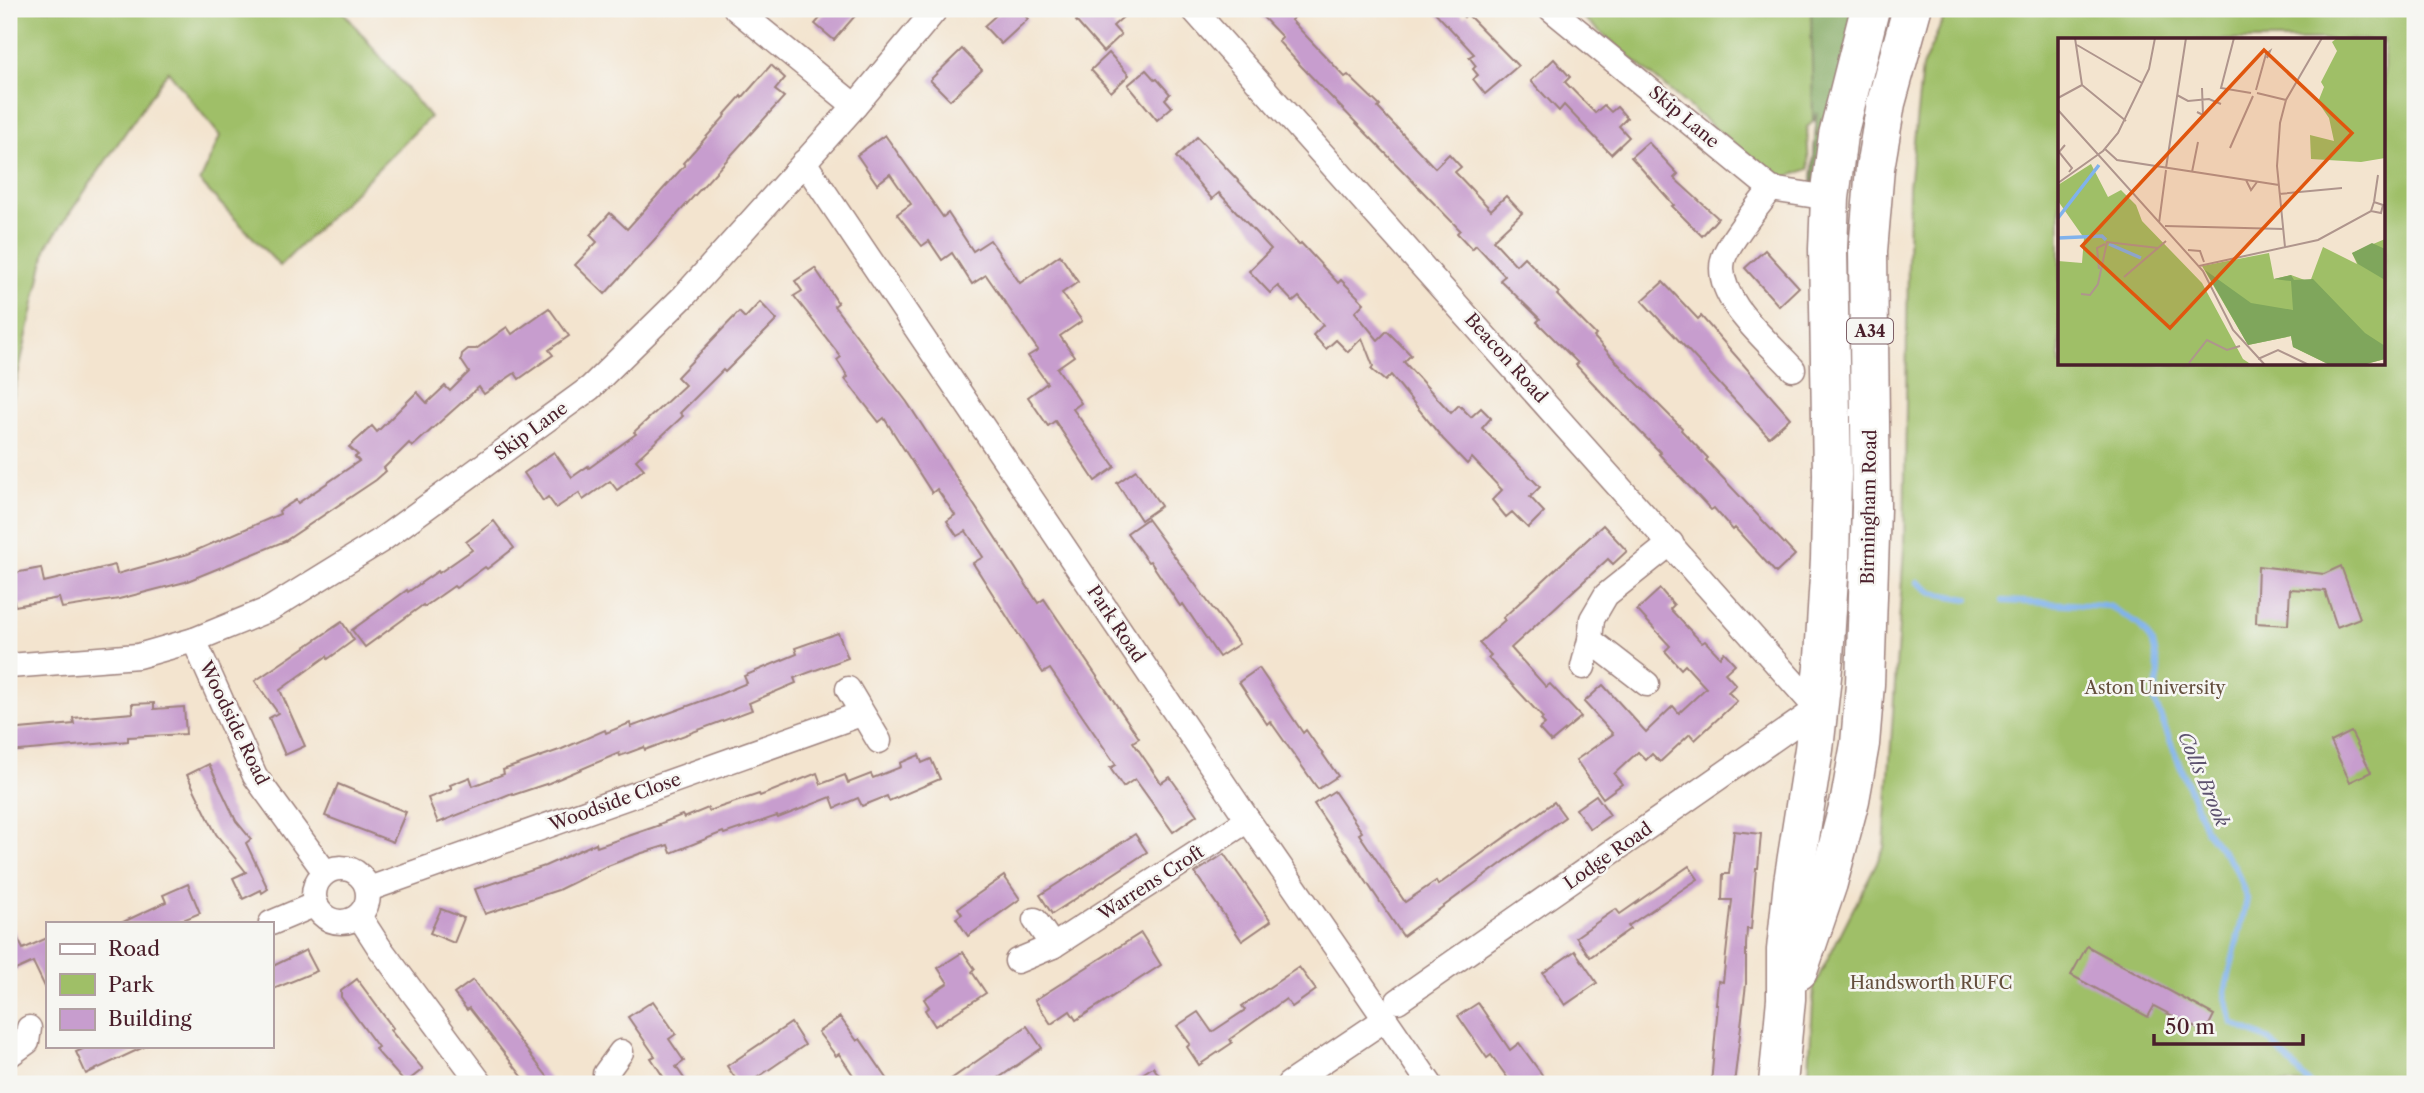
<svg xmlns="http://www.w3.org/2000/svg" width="2424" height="1093" viewBox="0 0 2424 1093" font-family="'Libre Caslon Text',serif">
  <rect width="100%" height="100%" fill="#f6f6f2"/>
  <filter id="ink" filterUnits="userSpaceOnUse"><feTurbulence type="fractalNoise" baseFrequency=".0143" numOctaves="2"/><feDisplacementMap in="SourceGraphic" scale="14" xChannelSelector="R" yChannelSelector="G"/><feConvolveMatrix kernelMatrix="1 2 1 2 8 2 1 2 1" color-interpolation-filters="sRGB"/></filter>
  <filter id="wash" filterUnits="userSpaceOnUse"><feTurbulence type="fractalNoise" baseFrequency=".00686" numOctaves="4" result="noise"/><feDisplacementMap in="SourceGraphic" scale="28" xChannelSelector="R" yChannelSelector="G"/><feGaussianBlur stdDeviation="1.57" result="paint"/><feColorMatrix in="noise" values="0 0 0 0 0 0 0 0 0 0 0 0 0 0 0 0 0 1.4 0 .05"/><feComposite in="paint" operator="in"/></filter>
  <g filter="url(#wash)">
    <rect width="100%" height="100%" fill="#f3e4cf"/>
    <g fill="#9fbf67" stroke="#746f49" stroke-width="2" fill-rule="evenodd">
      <polygon points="9,9 341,9 430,117 280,266 200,182 220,136 168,71 47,246 9,414"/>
      <polygon points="1573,9 1864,9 1811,197 1817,113 1813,122 1807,127 1809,169 1784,178 1732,143"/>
      <path d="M1948,9H2415V1081L2411,1084H1808L1814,986L1884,848L1904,548L1909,187L1922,67ZM2060,40H2384V364H2060Z"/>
    </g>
    <polygon fill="#7fa65c" stroke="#646244" stroke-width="2" points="1811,9 1864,9 1811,197 1817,113 1813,122"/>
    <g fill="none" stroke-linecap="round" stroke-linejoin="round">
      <g stroke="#80b2ec" stroke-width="6">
        <polyline points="1918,582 1933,593 1968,599"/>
        <polyline points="2003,601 2109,606 2138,624 2153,643 2159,673 2154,700 2206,831 2235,867 2247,899 2225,992 2232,1023 2269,1040 2310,1084"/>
      </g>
    </g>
    <g id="blocks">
      <g fill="#c79dce">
        <polygon points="828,9 861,9 834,40 815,24"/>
        <polygon points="1003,9 1019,9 1028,19 1001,44 984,26"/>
        <polygon points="1090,9 1132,9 1113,26 1121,35 1103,52 1076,21"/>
        <polygon points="1255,9 1303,9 1291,20 1345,77 1348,75 1380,106 1378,108 1435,168 1449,154 1461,167 1455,172 1491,210 1506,196 1522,213 1493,240 1516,265 1524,257 1559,293 1557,295 1596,335 1594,337 1623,369 1682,428 1681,430 1708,458 1706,460 1795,555 1776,573 1735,528 1733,530 1714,508 1711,510 1659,454 1661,453 1604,395 1576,365 1578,363 1537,322 1540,319 1500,280 1505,276 1476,245 1472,249 1457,233 1460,230 1301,66 1278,41 1282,37"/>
        <polygon points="1432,9 1456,9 1464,17 1467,14 1518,66 1485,94 1473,79 1478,75 1473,69 1476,66 1469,57 1474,54"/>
        <polygon points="962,49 982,70 950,100 930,80"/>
        <polygon points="1109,53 1129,75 1111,92 1091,70"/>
        <polygon points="1554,59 1570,77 1565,82 1595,113 1604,105 1611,112 1617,107 1627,118 1619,126 1629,137 1611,154 1564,105 1559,111 1531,81"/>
        <polygon points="771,65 785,78 775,90 784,97 605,294 575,265 597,242 590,235 610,213 627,229 685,165 683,163 726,115 725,114 741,96 742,98"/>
        <polygon points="1146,70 1155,80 1157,79 1170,94 1165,99 1172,107 1157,120 1128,85"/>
        <polygon points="885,135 943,217 948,213 973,251 990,240 1020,283 1060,255 1078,282 1062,293 1082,321 1060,336 1074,356 1057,368 1081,403 1073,409 1115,467 1095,481 1055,421 1048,426 1028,397 1047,383 1028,356 1038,350 986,275 972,284 952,253 942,260 929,241 922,246 897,214 911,204 890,174 877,184 857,155"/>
        <polygon points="1197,137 1299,245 1301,243 1338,283 1341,280 1364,303 1355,312 1378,340 1387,331 1411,355 1404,362 1451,413 1459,405 1471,417 1481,408 1491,418 1482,428 1540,487 1530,497 1544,512 1528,528 1512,512 1506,517 1492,500 1502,490 1472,458 1467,464 1443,439 1391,375 1385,381 1371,369 1373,366 1362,338 1348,352 1336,340 1326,349 1313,335 1323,325 1299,297 1293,302 1278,286 1270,293 1249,271 1271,249 1219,193 1212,199 1176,157"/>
        <polygon points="1648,142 1678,174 1674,178 1718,218 1702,236 1672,206 1674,205 1631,157"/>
        <polygon points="1765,250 1799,287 1779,306 1745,268"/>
        <polygon points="815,268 838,303 834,306 907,402 1038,603 1044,599 1139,738 1133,742 1161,783 1170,777 1197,815 1173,832 1135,779 1123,787 1110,768 1116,765 1050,669 1043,673 973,563 983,557 966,531 957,536 947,521 955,515 937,489 932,493 884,418 879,422 845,379 848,377 837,360 841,357 794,296 802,291 795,281"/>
        <polygon points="1663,282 1698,319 1701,316 1790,418 1769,437 1642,301"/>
        <polygon points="760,302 777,320 725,372 723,370 680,413 683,416 636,460 644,469 617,490 610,481 583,500 579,493 556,508 548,497 543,501 524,473 554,452 572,477 588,466 589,468 636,434 634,432 685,385 677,377 713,339 739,312 745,318"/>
        <polygon points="549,308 569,336 549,350 553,355 519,379 515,373 484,394 479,387 412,447 409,443 384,468 386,471 376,480 285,541 185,582 119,599 62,608 59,598 15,606 9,574 41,568 44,582 115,565 117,574 188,554 280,514 279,511 296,500 298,503 359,461 355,457 358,455 349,447 372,426 377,432 417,392 427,403 445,386 450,391 469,372 461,360 462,354 468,349 476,349 507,327 512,334"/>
        <polygon points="1136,470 1161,506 1141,520 1117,483"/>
        <polygon points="1147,519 1239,644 1219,657 1183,604 1180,606 1150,561 1148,562 1127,533"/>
        <polygon points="494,521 514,548 487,569 485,567 456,588 454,586 424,607 423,605 365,647 352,630 407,590 408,592 438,571 439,573 472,550 466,542"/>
        <polygon points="1603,525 1627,551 1613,564 1608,559 1511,648 1546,687 1550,684 1581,717 1551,742 1539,729 1545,724 1541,720 1543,718 1488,658 1491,655 1479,643 1505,620 1503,618"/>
        <polygon points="2258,566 2324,574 2341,566 2360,618 2337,627 2325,591 2290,589 2288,625 2256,623"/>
        <polygon points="1660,589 1674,605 1670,609 1702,643 1705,641 1720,657 1724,652 1735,664 1725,673 1736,685 1728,692 1737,701 1695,740 1690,734 1660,762 1652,754 1646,760 1638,752 1614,774 1622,784 1603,798 1576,760 1613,734 1584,702 1603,685 1646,732 1673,706 1679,713 1706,688 1685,665 1681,669 1665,651 1670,646 1637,610"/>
        <polygon points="342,622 354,640 328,659 327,656 280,690 305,746 285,755 269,718 278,713 255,681"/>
        <polygon points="838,633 848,658 794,678 796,683 749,703 752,710 645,750 644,747 620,756 619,753 549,783 513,795 512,793 438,823 428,798 452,789 450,785 470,777 473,786 504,774 503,770 562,749 605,730 606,733 630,723 631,727 718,695 747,683 744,676 797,654 795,648"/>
        <polygon points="1259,668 1303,733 1306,730 1338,776 1318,789 1270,721 1267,724 1239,682"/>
        <polygon points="154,703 154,709 184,707 186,734 128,737 128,741 9,752 9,730 74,724 73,718 133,713 132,704"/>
        <polygon points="2351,732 2371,772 2350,782 2331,742"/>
        <polygon points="919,755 922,763 931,759 940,779 889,801 887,796 862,806 858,798 835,808 831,797 778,818 777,816 724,834 723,832 671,853 668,845 639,854 605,867 558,890 485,914 475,889 545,866 596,843 597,847 660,825 659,824 682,815 684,818 708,808 709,811 759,794 760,796 817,773 821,784 845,775 848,783 871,774 873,778 901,767 900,763"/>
        <polygon points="209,764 236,821 251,839 246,843 268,889 262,893 261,890 243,899 233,878 246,872 216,834 187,775"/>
        <polygon points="338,784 406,812 393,842 325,816"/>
        <polygon points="1334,791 1362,832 1359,834 1405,902 1436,881 1438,885 1554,802 1565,817 1403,936 1314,804"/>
        <polygon points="1596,795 1610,815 1590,829 1576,809"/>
        <polygon points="1734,831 1761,834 1758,868 1756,868 1751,929 1747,929 1746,945 1746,984 1734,1084 1711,1084 1718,1005 1716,1005 1718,981 1723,982 1732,900 1722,900 1723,874 1729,874"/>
        <polygon points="1135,834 1147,852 1052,914 1040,895"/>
        <polygon points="1224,854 1271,921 1242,941 1195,873"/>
        <polygon points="1689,866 1698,879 1628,926 1630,929 1590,957 1576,937 1616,909 1620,914"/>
        <polygon points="1004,876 1020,899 968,936 956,918 962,914 958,908"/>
        <polygon points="188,884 200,913 176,923 121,923 166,902 163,895"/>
        <polygon points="441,909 464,918 454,943 430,933"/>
        <polygon points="9,921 23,949 47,938 47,991 33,962 9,973"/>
        <polygon points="1141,933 1161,965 1076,1020 1070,1011 1051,1024 1035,1000"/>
        <polygon points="2087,946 2214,1015 2205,1033 2154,1006 2148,1017 2071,975"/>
        <polygon points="306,950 317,971 271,990 271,967"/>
        <polygon points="1575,951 1597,983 1565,1005 1543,973"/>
        <polygon points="963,952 975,969 972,972 986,993 935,1026 925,1010 929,1007 924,999 948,983 938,968"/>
        <polygon points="1299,967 1316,990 1292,1007 1286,999 1230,1039 1232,1043 1199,1065 1187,1047 1190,1044 1177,1026 1198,1012 1212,1032 1245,1010 1242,1006"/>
        <polygon points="357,979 393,1028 390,1030 423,1069 405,1083 375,1049 378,1047 341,997 341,991"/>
        <polygon points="473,980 485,996 553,1084 528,1084 469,1008 467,1010 454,994"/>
        <polygon points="653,1001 676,1034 669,1039 684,1061 676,1067 688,1084 668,1084 651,1058 655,1056 628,1017"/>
        <polygon points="1478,1003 1510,1050 1519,1043 1543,1076 1532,1084 1512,1084 1491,1055 1487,1058 1458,1016"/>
        <polygon points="840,1017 857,1041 860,1039 891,1084 859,1084 839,1054 836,1056 818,1032"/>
        <polygon points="791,1023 805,1045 748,1084 739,1084 727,1066"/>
        <polygon points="1027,1026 1042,1048 990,1084 944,1084"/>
        <polygon points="89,1046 146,1046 86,1074 76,1052"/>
        <polygon points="1153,1067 1166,1084 1127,1084"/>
      </g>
    </g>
  </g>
  <g filter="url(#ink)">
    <use href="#blocks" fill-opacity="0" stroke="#9e827d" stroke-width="2"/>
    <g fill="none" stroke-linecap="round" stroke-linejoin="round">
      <defs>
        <g id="minor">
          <polyline points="736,9 855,106"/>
          <polyline points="1193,9 1817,709 1398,1001"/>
          <polyline points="1551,9 1771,189 1830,198"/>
          <polyline points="804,162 1248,820 1430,1084"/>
          <path d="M1771,189C1759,205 1727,243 1723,260C1714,299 1770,343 1793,369"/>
          <polyline points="194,640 255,776 325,872"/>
          <polyline points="1590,640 1647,684"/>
          <polyline points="9,666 138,656 194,640 270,609 380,541 590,388 684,296 855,106 936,9"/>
          <polyline points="1583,667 1590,640 1592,619 1606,595 1671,543"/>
          <polyline points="848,689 879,741"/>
          <circle cx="341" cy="895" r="27"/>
          <polyline points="369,889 861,714"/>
          <polyline points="359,916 379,947 481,1084"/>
          <polyline points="1035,920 1053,946"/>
          <polyline points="271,923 316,904"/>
          <polyline points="1017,961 1053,946 1248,820"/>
          <polyline points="9,1055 27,1042 29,1028"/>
          <polyline points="612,1084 605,1074 621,1052"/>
          <polyline points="1289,1084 1384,1020"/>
        </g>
        <g id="trunk">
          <polyline points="1798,971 1828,883 1850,800 1860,744 1865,684 1871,508 1868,251 1875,168 1886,103 1912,9"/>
          <polyline points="1778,1084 1786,999 1786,950 1793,882 1814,749 1824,658 1830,560 1832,475 1828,249 1830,198 1838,135 1870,9"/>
        </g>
      </defs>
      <use href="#minor" stroke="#9e827d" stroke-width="27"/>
      <use href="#trunk" stroke="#9e827d" stroke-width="41"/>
      <use href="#minor" stroke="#fff" stroke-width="24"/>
      <use href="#trunk" stroke="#fff" stroke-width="38"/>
    </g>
  </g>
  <g text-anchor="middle" stroke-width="5" stroke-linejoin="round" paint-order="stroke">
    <rect fill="#f6f6f2" stroke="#7e6067" stroke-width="2" x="1847" y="318.5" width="46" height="25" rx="5"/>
    <g font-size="16" font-weight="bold" fill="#4a1f2b">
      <text x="1870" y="337">A34</text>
    </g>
    <g font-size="18" fill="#4a1f2b" stroke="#f6f6f2">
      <text transform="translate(1684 117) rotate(40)" y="6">Skip Lane</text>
      <text transform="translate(1506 358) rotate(48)" y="6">Beacon Road</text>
      <text transform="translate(531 431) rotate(-36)" y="6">Skip Lane</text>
      <text transform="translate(1869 507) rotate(-89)" y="6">Birmingham Road</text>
      <text transform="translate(1116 624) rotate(56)" y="6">Park Road</text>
      <text transform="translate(234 723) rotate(64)" y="6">Woodside Road</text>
      <text transform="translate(615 802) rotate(-20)" y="6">Woodside Close</text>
      <text transform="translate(1608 856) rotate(-35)" y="6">Lodge Road</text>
      <text transform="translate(1151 883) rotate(-33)" y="6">Warrens Croft</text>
    </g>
    <g font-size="18" fill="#644f3d" stroke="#f6f6f2">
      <text x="2155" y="694">Aston University</text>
      <text x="1931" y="989">Handsworth RUFC</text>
    </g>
    <g font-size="19" font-style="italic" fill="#5d526f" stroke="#f6f6f2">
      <text transform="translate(2204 779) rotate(67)" y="7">Colls Brook</text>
    </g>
  </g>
  <g transform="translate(2058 38)">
    <rect width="327" height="327" fill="#f3e4cf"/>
    <path d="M279,0H327V120L303,124L253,121L252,97L276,103L271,80L260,64L266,49L263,44L279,13L274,4ZM33,126L50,159L63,152L78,167L84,183L144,245L185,321L194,327H0V223L24,225L26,200L0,163V147ZM327,201V321L304,327H272L235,309L233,298L190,307L144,228L211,215L216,241L233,237L252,244L265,209L299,226L294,215Z" fill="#9fbf67"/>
    <path d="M314,205L327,211V242L300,226L294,215ZM147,232L193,265L235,272L233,243L216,241L233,237L236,242L255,241L307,295L327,308V321L304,327H272L235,309L233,298L190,307Z" fill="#7fa65c"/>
    <path fill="none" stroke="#80b2ec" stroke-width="3.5" d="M0,180L41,127M0,200L44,198L48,202M51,206L83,220"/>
    <path fill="none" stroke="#af958d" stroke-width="2" d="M17,0L24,47L68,83M176,0L163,50L193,55M19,7L84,45M198,52L208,16L212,13L209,20M199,55L228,62M119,57L130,63L151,61L163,66M0,60L24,47M0,72L145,233L175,292L207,327M139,74L145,77L144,50M7,107L1,114L14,130L11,134M172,110L195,58M47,111L59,122L221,147M108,130L128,0M134,134L140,104M188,142L193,152L199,144M0,145L45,113L60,95L91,31L97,0M221,156L284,150M316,164L320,137M101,185L108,132M107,188L226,191M227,209L219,128L222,85L228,62L264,0M130,212L142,213L146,224M141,228L260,202L313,173L323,175L325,167L316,164L313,173M41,231L39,210L47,206M66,239L100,210M23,256L32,257L40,246L49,204L100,210L108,203M200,321L220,312L251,327M131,325L149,302L169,312L182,308"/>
    <path fill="#e0560e" fill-opacity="0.15" stroke="#e0560e" stroke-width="3.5" d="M206,12L294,95L112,290L24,208Z"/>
    <rect width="327" height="327" fill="none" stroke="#4a1f2b" stroke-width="3.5"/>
  </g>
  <rect width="2424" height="1093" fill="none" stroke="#f6f6f2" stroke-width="35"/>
  <rect x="46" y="922" width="228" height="126" fill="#f6f6f2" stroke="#b1a0a2" stroke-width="2"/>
  <rect x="60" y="944" width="35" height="10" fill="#ffffff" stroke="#b1a0a2" stroke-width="2"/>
  <text x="108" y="956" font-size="21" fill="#4a1f2b">Road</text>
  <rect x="60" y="974" width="35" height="21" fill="#9fbf67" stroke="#b1a0a2" stroke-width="2"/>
  <text x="108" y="992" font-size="21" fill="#4a1f2b">Park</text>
  <rect x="60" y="1009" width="35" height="21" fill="#c79dce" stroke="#b1a0a2" stroke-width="2"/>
  <text x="108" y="1026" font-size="21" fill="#4a1f2b">Building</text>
  <path d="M2154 1034v10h149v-10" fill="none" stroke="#4a1f2b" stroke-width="3.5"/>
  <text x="2165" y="1034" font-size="21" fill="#4a1f2b" stroke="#f6f6f2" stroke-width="5" paint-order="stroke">50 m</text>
</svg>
